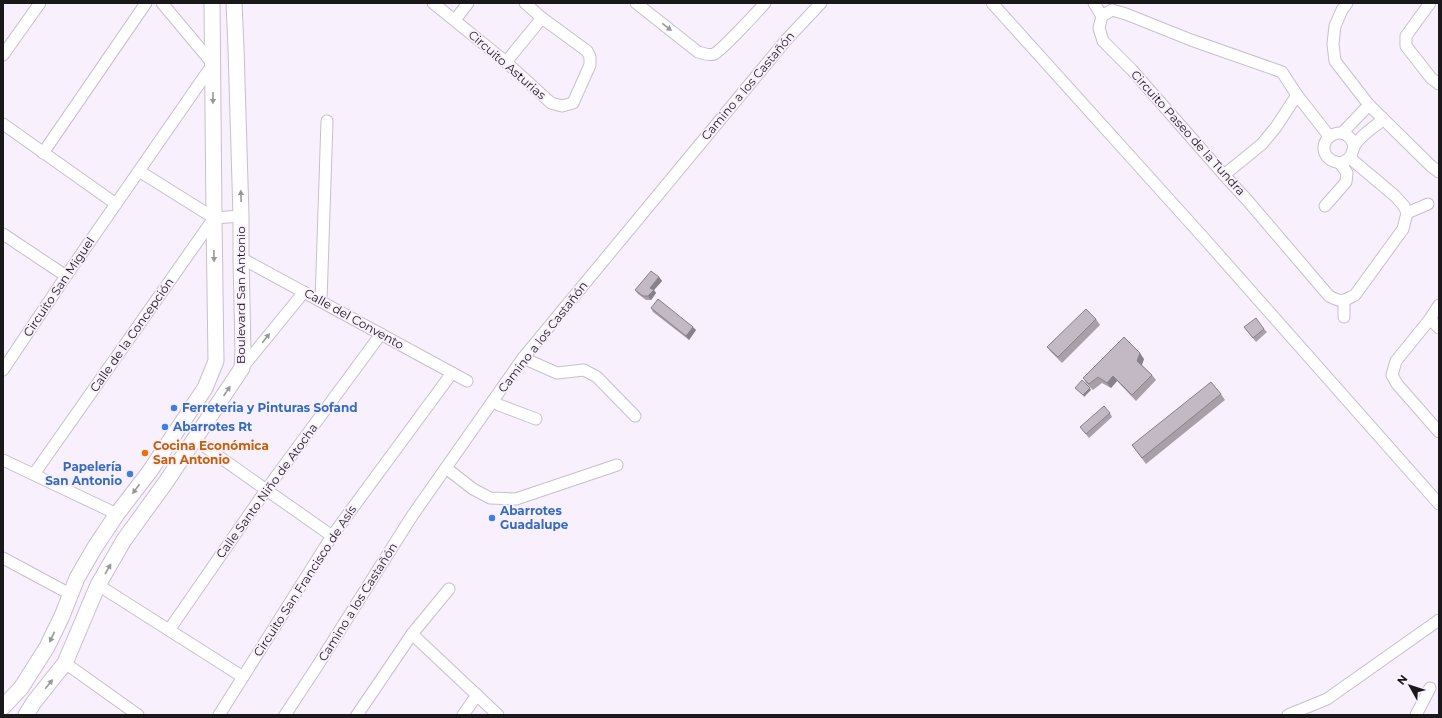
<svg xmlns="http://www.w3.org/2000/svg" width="1442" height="718" viewBox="0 0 1442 718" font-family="Montserrat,sans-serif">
  <rect width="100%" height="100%" fill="#f9f0fd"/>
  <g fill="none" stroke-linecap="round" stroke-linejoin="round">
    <defs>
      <g id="street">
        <polyline points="433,3 506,62 551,103 562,106 573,103 590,65 590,57 587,51 542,18 525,3"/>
        <path d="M636,3L698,52C703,53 708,56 714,54C721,51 758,11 765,3"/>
        <polyline points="992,3 1202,236 1439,504"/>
        <polyline points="1094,3 1102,16"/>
        <polyline points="1347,3 1342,10 1335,26 1333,44 1335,61 1369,105 1431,166 1439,172"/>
        <polyline points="1430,3 1406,36 1406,46 1431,78 1439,84"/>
        <polyline points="455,20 468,3"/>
        <polyline points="3,55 40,3"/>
        <polyline points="506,62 542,18"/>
        <polyline points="3,124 116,204"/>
        <polyline points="1342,133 1369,105"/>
        <path d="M1329,136L1297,95L1282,72L1191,40L1126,14L1112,10L1102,16L1099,28L1103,41L1132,70L1224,175L1248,201L1329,296C1342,303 1343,301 1355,295L1403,229L1407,213L1404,206L1395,196L1350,158"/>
        <path d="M1354,146C1353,144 1352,140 1350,138C1341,127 1323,136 1324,149C1325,161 1341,167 1349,158C1353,154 1352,151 1354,147C1357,139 1376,125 1383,120"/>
        <polyline points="43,153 146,3"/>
        <polyline points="139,171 214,218"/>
        <polyline points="1224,175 1262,144 1276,127 1297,95"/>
        <polyline points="1325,206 1346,182 1347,173 1340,163"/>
        <polyline points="1407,213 1428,204"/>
        <polyline points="3,234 66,276"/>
        <polyline points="241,258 467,381"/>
        <polyline points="321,301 327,121"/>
        <polyline points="1439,305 1430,319 1396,361 1392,375 1397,384 1439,432"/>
        <polyline points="1344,317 1344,301"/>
        <polyline points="1430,319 1439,328"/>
        <polyline points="523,358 557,373 584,370 597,377 635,416"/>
        <polyline points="242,368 304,292"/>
        <polyline points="3,370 66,276 213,64 162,3"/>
        <polyline points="493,401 499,405 536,419"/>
        <polyline points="194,439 332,536"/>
        <polyline points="3,460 117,514"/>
        <polyline points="446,468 473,489 490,498 516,499 617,465"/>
        <polyline points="34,474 214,218 241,216"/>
        <polyline points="3,558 70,594"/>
        <polyline points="98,585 243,677"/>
        <polyline points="169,630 266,490 381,334"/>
        <polyline points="412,634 498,715"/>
        <polyline points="65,663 138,715"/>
        <polyline points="219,715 332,536 452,373"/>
        <polyline points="285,715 316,668 412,516 523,358 787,39 821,3"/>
        <polyline points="357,715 412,634 449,589"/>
        <polyline points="463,715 477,695"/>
        <polyline points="1288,715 1327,699 1439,620"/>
        <polyline points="1416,715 1430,688"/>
      </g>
      <g id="secondary">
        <polyline points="3,707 21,688 47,647 62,616 77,578 95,547 117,514 150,471 205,388 216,361 214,218 212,3"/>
        <polyline points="26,715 34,702 65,663 98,585 124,540 166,482 242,368 243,351 241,258 241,216 236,48 234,3"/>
      </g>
    </defs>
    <use href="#street" stroke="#c8bfcb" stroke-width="13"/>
    <use href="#secondary" stroke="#c8bfcb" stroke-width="17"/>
    <use href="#street" stroke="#fff" stroke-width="11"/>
    <use href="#secondary" stroke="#fff" stroke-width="15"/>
  </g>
  <g fill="#a89fa9">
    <polygon points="659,277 662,281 654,290 656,293 651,300 646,300 638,294 635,290"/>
    <polygon points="651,308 696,330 689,340 653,312"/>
    <polygon points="1096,319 1100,325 1062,363 1051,352 1047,347"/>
    <polygon points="1244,327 1264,329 1267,332 1256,342"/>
    <polygon points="1144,359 1142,365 1152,375 1156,380 1136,401 1117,381 1111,388 1102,383 1093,390 1086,383 1083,378"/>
    <polygon points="1221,394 1225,400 1146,464 1132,445"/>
    <polygon points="1110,413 1112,417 1089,438 1080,427"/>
  </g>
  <g fill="#88828a">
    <polygon points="659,277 662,281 654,290 656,293 651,300 648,296 650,288"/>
    <polygon points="693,327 696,330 689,340 686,336"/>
    <polygon points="1140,353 1144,359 1141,367 1137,361"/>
    <polygon points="1113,376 1117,381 1111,388 1107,383"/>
    <polygon points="1090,388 1091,390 1084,397 1083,395"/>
  </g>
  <g fill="#c3b9c5" stroke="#88828a">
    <polygon points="651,271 659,277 650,288 654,290 648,296 643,296 635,290"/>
    <polygon points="658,299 693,327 686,336 651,308"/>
    <polygon points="1086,309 1096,319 1058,357 1047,347"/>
    <polygon points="1256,318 1264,329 1253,338 1244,327"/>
    <polygon points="1124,337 1140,353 1137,361 1152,375 1132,395 1113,376 1107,383 1098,377 1089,384 1083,378"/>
    <polygon points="1082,380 1090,388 1083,395 1075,388"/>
    <polygon points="1211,382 1221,394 1142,458 1132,445"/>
    <polygon points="1104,406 1110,413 1086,434 1080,427"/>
  </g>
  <defs><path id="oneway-solid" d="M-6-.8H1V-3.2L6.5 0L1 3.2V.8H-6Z"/></defs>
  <g fill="#989799">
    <use href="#oneway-solid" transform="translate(667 27) rotate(38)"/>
    <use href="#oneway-solid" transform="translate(213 98) rotate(90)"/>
    <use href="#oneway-solid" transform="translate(241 196) rotate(-92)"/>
    <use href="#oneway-solid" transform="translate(214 256) rotate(89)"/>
    <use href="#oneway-solid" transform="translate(266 338) rotate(-51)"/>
    <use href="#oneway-solid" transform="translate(227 391) rotate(-56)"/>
    <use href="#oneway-solid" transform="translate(136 489) rotate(127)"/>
    <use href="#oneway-solid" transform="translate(108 569) rotate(-60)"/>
    <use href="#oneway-solid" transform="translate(52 637) rotate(115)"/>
    <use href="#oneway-solid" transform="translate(49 684) rotate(-51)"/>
  </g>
  <g fill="#3f7fe0" stroke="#f9f0fd" stroke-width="1.5">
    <circle cx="174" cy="408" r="4"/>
    <circle cx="165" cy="427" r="4"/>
    <circle cx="130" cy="474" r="4"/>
    <circle cx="492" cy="518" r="4"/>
  </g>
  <circle fill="#e8710a" stroke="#f9f0fd" stroke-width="1.5" cx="145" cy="453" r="4"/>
  <g text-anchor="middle" stroke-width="3.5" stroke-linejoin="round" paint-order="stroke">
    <g font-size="12" fill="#1b181c" stroke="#f9f0fd">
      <text transform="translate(507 65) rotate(41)" y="4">Circuito Asturias</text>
      <text transform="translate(748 86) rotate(-50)" y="4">Camino a los Castañón</text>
      <text transform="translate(1188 133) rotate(48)" y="4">Circuito Paseo de la Tundra</text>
      <text transform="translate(59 287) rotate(-56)" y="4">Circuito San Miguel</text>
      <text transform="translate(241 295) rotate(-90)" y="4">Boulevard San Antonio</text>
      <text transform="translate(354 319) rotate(29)" y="4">Calle del Convento</text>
      <text transform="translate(132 335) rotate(-55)" y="4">Calle de la Concepción</text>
      <text transform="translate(543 337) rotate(-52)" y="4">Camino a los Castañón</text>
      <text transform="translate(267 491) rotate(-54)" y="4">Calle Santo Niño de Atocha</text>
      <text transform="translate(305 581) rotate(-57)" y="4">Circuito San Francisco de Asís</text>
      <text transform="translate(358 602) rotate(-58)" y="4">Camino a los Castañón</text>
    </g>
    <g font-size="12" font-weight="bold" fill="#366cbe" stroke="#f9f0fd" text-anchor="start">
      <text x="182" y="412">Ferreteria y Pinturas Sofand</text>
      <text x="173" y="431">Abarrotes Rt</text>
      <text x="122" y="471" text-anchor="end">Papelería<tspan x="122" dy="14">San Antonio</tspan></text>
      <text x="500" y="515">Abarrotes<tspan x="500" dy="14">Guadalupe</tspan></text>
    </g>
    <g font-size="12" font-weight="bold" fill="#c56008" stroke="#f9f0fd" text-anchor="start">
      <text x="153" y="450">Cocina Económica<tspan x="153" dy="14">San Antonio</tspan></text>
    </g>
  </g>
  <rect width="1442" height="718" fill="none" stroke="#1b181c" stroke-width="8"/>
  <g transform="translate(1410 686) rotate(309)" stroke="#f9f0fd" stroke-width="3" paint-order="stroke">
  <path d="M0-3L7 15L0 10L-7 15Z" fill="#1b181c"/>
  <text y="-6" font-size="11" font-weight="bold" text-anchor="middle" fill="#1b181c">N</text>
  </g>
</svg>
